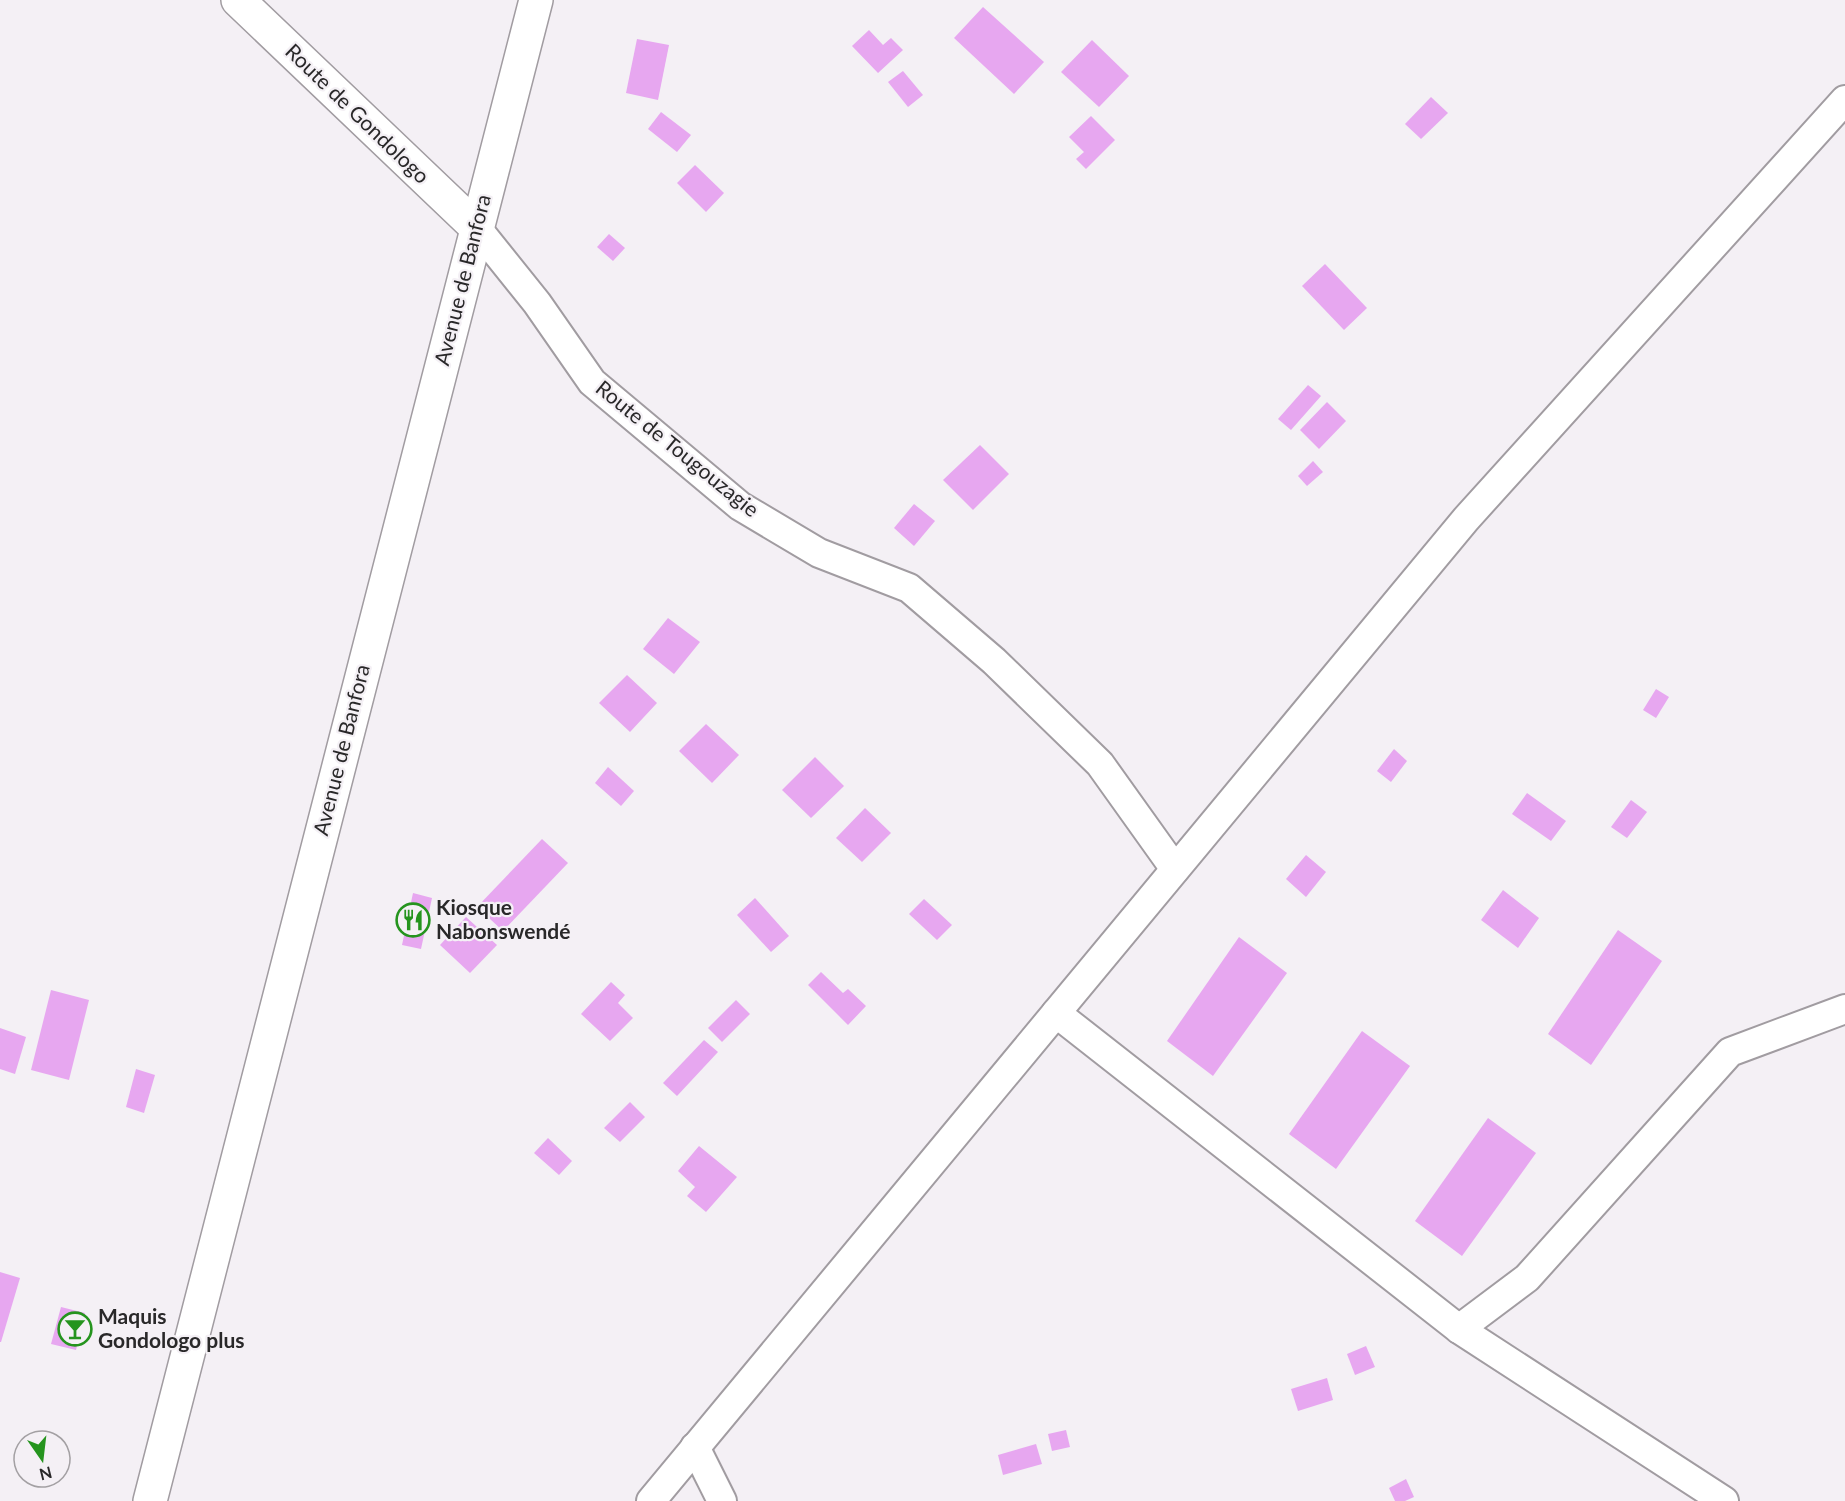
<svg xmlns="http://www.w3.org/2000/svg" width="1845" height="1501" viewBox="0 0 1845 1501" font-family="Lato,sans-serif">
  <rect width="100%" height="100%" fill="#f4f0f5"/>
  <g fill="#e7a7f0">
    <polygon points="983,7 1044,62 1014,94 954,38"/>
    <polygon points="869,30 883,45 891,38 903,50 878,73 852,46"/>
    <polygon points="637,39 669,45 658,100 626,93"/>
    <polygon points="1092,40 1129,76 1099,107 1061,72"/>
    <polygon points="903,71 923,95 908,107 888,82"/>
    <polygon points="1431,97 1448,113 1421,139 1405,124"/>
    <polygon points="661,112 691,135 677,152 648,129"/>
    <polygon points="1091,116 1115,140 1086,169 1076,159 1084,152 1069,137"/>
    <polygon points="695,165 724,193 706,212 677,183"/>
    <polygon points="609,234 625,248 613,261 597,247"/>
    <polygon points="1325,264 1367,308 1344,330 1302,286"/>
    <polygon points="1308,385 1321,396 1291,430 1278,419"/>
    <polygon points="1327,402 1346,421 1319,449 1300,430"/>
    <polygon points="980,445 1009,474 973,510 943,480"/>
    <polygon points="1313,461 1323,472 1307,486 1298,476"/>
    <polygon points="914,504 935,521 914,546 894,528"/>
    <polygon points="668,618 700,642 674,674 643,649"/>
    <polygon points="627,675 657,703 630,732 599,703"/>
    <polygon points="1656,689 1669,697 1656,718 1643,710"/>
    <polygon points="706,724 739,755 712,783 679,751"/>
    <polygon points="1394,749 1407,761 1391,782 1377,771"/>
    <polygon points="815,757 844,786 811,818 782,790"/>
    <polygon points="608,767 634,791 621,806 595,783"/>
    <polygon points="1527,793 1566,821 1551,841 1512,814"/>
    <polygon points="1631,800 1647,812 1627,838 1611,827"/>
    <polygon points="865,808 891,833 862,862 836,838"/>
    <polygon points="542,839 568,863 503,931 477,907"/>
    <polygon points="1306,855 1326,872 1306,897 1286,879"/>
    <polygon points="1503,890 1539,918 1518,948 1481,920"/>
    <polygon points="413,893 432,898 421,949 402,945"/>
    <polygon points="755,898 789,936 771,952 737,915"/>
    <polygon points="924,899 952,925 937,940 909,914"/>
    <polygon points="466,917 497,945 470,973 440,945"/>
    <polygon points="1618,930 1662,961 1591,1065 1548,1034"/>
    <polygon points="1239,937 1287,973 1213,1076 1167,1041"/>
    <polygon points="821,972 843,993 848,989 866,1006 848,1025 808,985"/>
    <polygon points="611,982 625,995 618,1003 633,1018 610,1041 581,1014"/>
    <polygon points="51,990 89,1000 69,1080 31,1070"/>
    <polygon points="736,1000 750,1014 722,1042 708,1028"/>
    <polygon points="0,1028 26,1037 15,1074 0,1069"/>
    <polygon points="1362,1031 1410,1066 1336,1169 1289,1134"/>
    <polygon points="704,1040 718,1052 677,1096 663,1083"/>
    <polygon points="136,1069 155,1075 144,1113 126,1107"/>
    <polygon points="630,1102 645,1117 620,1142 604,1128"/>
    <polygon points="1488,1118 1536,1153 1462,1256 1415,1221"/>
    <polygon points="548,1138 572,1161 559,1175 534,1153"/>
    <polygon points="699,1146 737,1177 706,1212 687,1196 695,1187 678,1171"/>
    <polygon points="0,1272 20,1278 1,1342 0,1342"/>
    <polygon points="61,1307 85,1313 76,1350 51,1344"/>
    <polygon points="1366,1346 1375,1367 1355,1375 1347,1354"/>
    <polygon points="1327,1378 1333,1400 1298,1411 1291,1389"/>
    <polygon points="1066,1430 1070,1447 1052,1451 1048,1434"/>
    <polygon points="1036,1444 1042,1464 1003,1475 998,1455"/>
    <polygon points="1406,1479 1414,1497 1405,1501 1395,1501 1389,1488"/>
  </g>
  <g fill="none" stroke-linecap="round" stroke-linejoin="round">
    <defs>
      <g id="minor">
        <polyline points="476,227 537,303 592,382 740,506 819,553 909,588 994,661 1100,764 1175,869"/>
        <polyline points="1056,1013 1459,1329 1724,1501"/>
        <polyline points="1459,1329 1527,1278 1730,1052 1845,1009"/>
        <polyline points="695,1447 722,1501"/>
        <polyline points="651,1501 1466,519 1845,100"/>
      </g>
      <polyline id="tertiary" points="238,0 476,227"/>
      <polyline id="secondary" points="150,1501 536,0"/>
    </defs>
    <use href="#minor" stroke="#a19ca1" stroke-width="32"/>
    <use href="#tertiary" stroke="#a19ca1" stroke-width="36"/>
    <use href="#secondary" stroke="#a19ca1" stroke-width="36"/>
    <use href="#minor" stroke="#fff" stroke-width="28"/>
    <use href="#tertiary" stroke="#fff" stroke-width="33"/>
    <use href="#secondary" stroke="#fff" stroke-width="33"/>
  </g>
  <defs>
    <symbol id="restaurant-ring" viewBox="-11 -11 22 22"><circle r="9.5" fill="#f4f0f5" stroke="#25941e" stroke-width="1.5"/><path d="M-5-6h1v4h1v-4h1v4h1v-4h1v5L-1.5 .5V6h-2V.5L-5-1ZM5-6V6H3V1.5H1.5Q1.5-4 5-6Z" fill="#25941e"/></symbol>
    <symbol id="bar-ring" viewBox="-11 -11 22 22"><circle r="9.5" fill="#f4f0f5" stroke="#25941e" stroke-width="1.5"/><path d="M-6-5H6L.8 .8V4.5H3.5V6h-7V4.5H-.8V.8Z" fill="#25941e"/></symbol>
  </defs>
  <g fill-rule="evenodd">
    <use href="#restaurant-ring" x="394" y="901" width="38" height="38"/>
    <use href="#bar-ring" x="56" y="1310" width="38" height="38"/>
  </g>
  <g text-anchor="middle" stroke-width="4.5" stroke-linejoin="round" paint-order="stroke">
    <g font-size="21" fill="#292829" stroke="#f4f0f5">
      <text transform="translate(357 114) rotate(44)" y="7">Route de Gondologo</text>
      <text transform="translate(463 280) rotate(-76)" y="7">Avenue de Banfora</text>
      <text transform="translate(677 449) rotate(39)" y="7">Route de Tougouzagie</text>
      <text transform="translate(342 750) rotate(-76)" y="7">Avenue de Banfora</text>
    </g>
    <g font-size="21" font-weight="bold" fill="#292829" stroke="#f4f0f5" text-anchor="start">
      <text x="436" y="915">Kiosque<tspan x="436" dy="24">Nabonswendé</tspan></text>
      <text x="98" y="1324">Maquis<tspan x="98" dy="24">Gondologo plus</tspan></text>
    </g>
  </g>
  <g transform="translate(42 1459) rotate(166)"><circle r="28" fill="#f4f0f5" stroke="#a3a0a3" stroke-width="1.5"/>
  <path d="M0-4.5L10 22L0 15L-10 22Z" fill="#25941e"/>
  <text y="-9" font-size="16" font-weight="bold" text-anchor="middle" fill="#292829">N</text>
  </g>
</svg>
